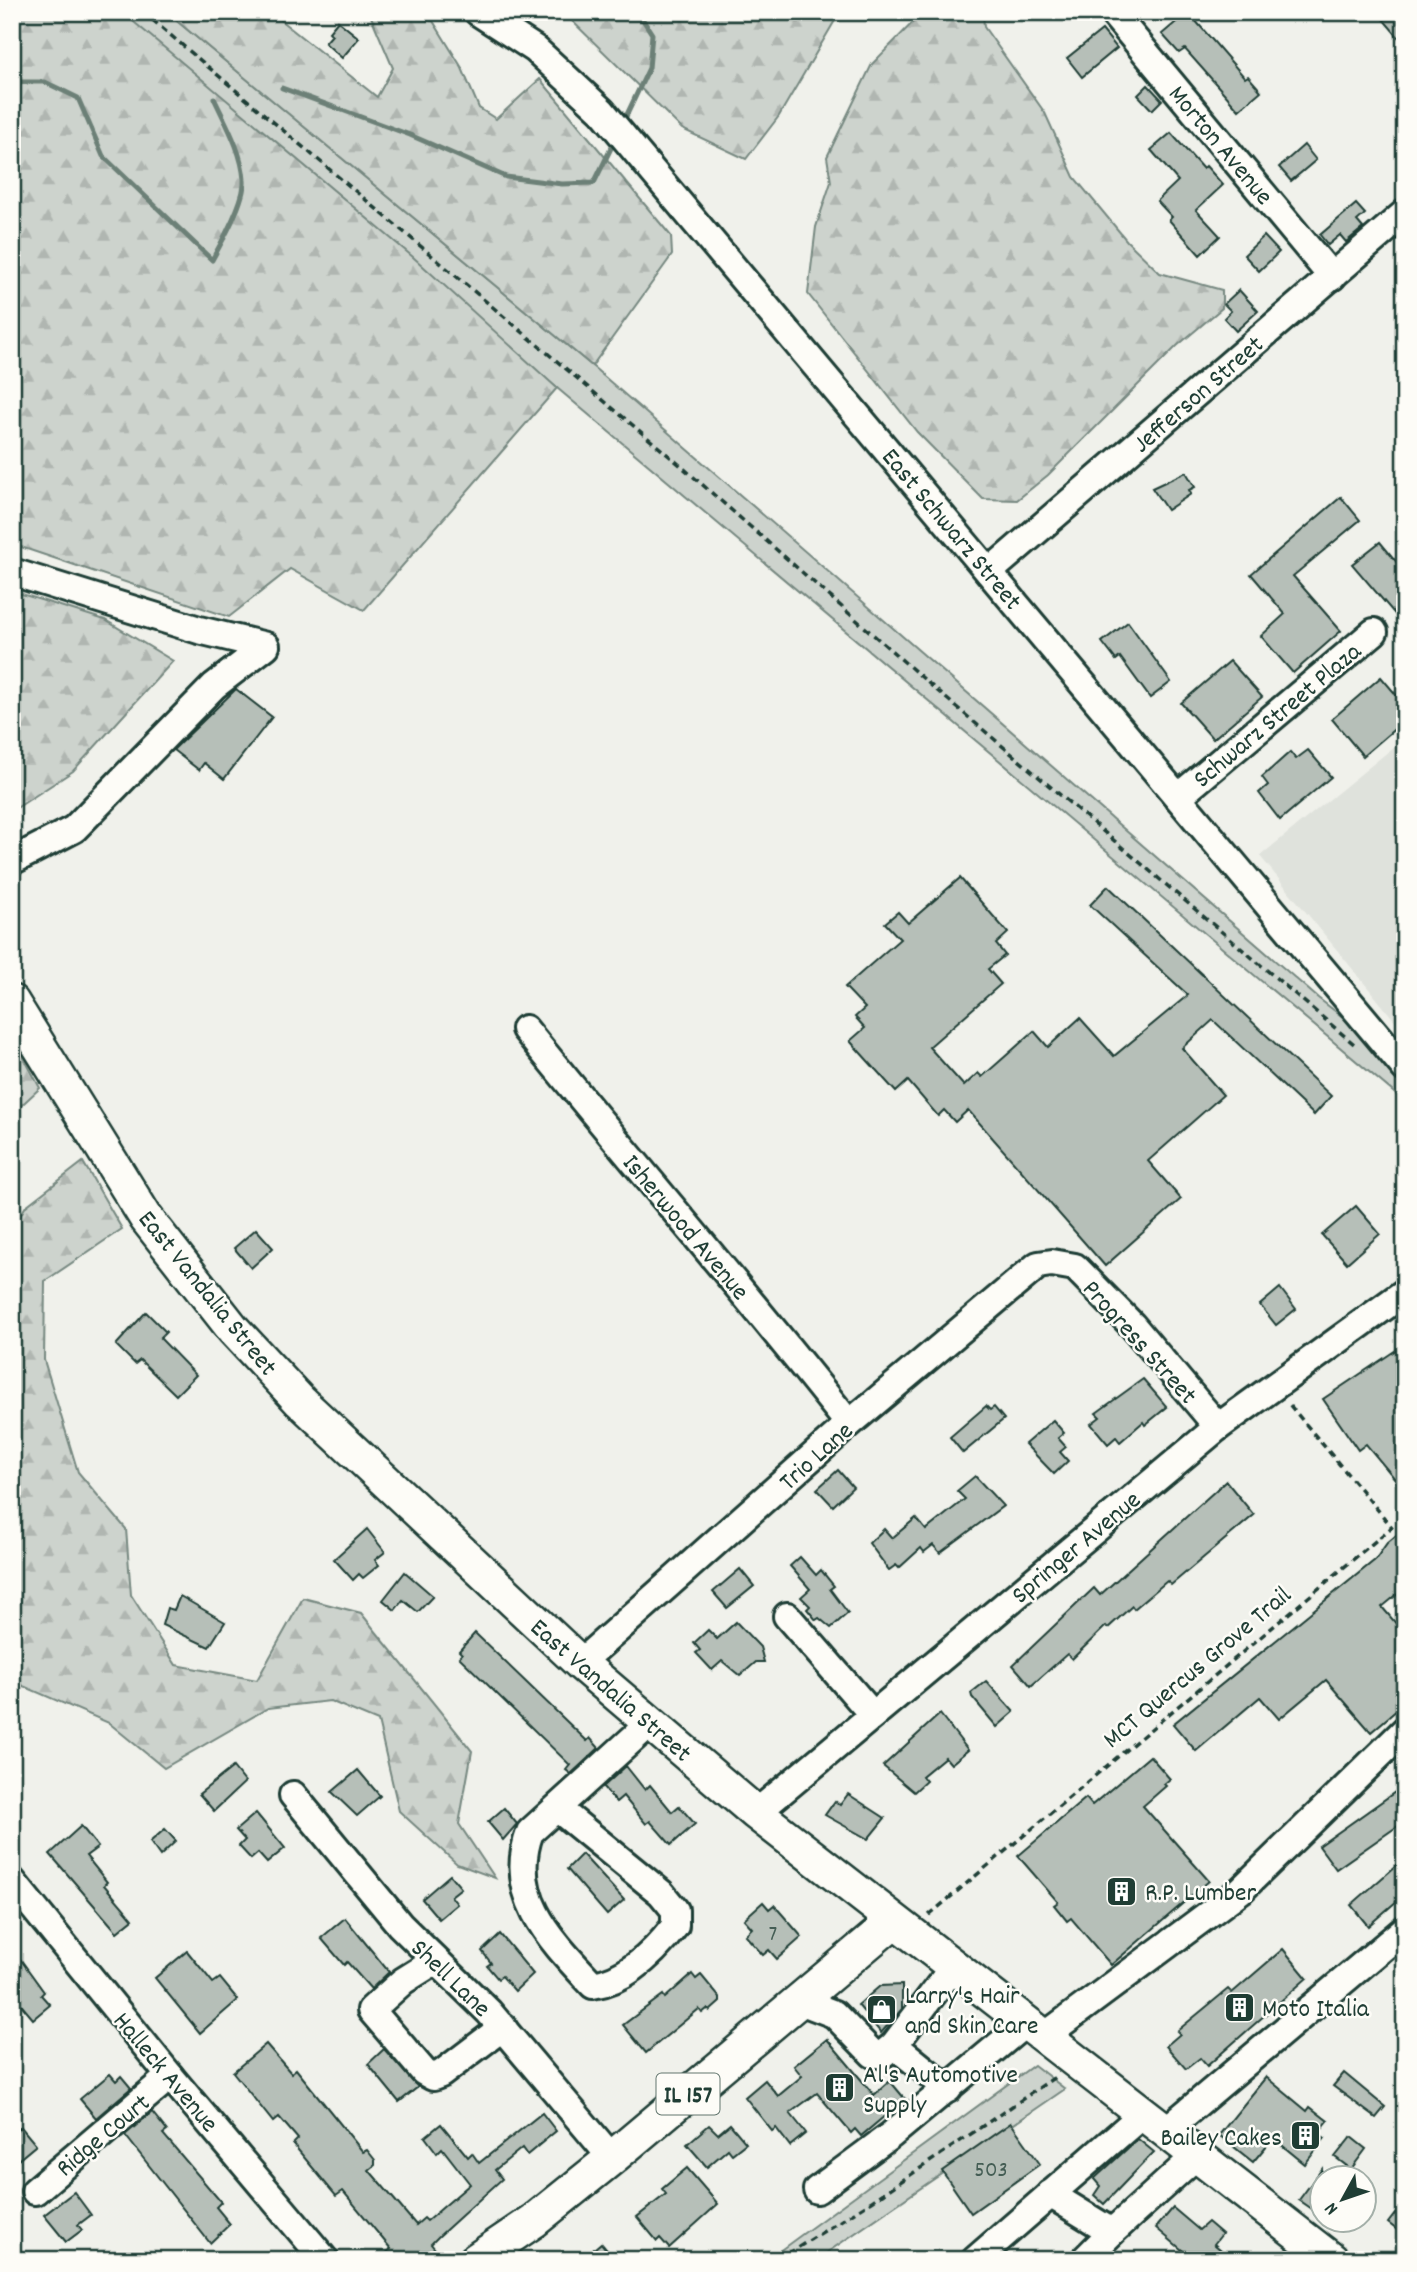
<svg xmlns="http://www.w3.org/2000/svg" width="1417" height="2272" viewBox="0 0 1417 2272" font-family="Dekko,sans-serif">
  <defs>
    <pattern id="forest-firs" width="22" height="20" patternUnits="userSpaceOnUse" patternTransform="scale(1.75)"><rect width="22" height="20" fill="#cdd3cd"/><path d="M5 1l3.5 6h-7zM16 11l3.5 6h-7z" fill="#b0b6b1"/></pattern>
  </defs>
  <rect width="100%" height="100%" fill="#f0f1eb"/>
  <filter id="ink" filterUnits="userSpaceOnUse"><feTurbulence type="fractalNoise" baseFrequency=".0143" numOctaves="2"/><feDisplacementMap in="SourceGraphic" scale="14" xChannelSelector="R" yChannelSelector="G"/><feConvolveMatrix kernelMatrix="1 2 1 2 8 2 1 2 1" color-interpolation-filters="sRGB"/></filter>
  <g filter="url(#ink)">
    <polygon fill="#dfe2dc" points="1405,738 1405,1033 1260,856"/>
    <g fill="#cdd3cd" stroke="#768880" stroke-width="2">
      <polygon points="118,12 166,12 592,366 1318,998 1405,1065 1405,1102 557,388"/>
      <polygon points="1034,2065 1065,2089 816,2260 761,2260 778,2252"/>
    </g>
    <g fill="url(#forest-firs)" stroke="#768880" stroke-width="2">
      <polygon points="12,12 122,12 413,257 557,388 364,610 290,569 229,617 12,544"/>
      <polygon points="166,12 270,12 377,97 393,68 369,12 393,12 433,21 462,68 479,108 496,119 540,79 671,236 672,255 592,366"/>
      <polygon points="563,12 840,12 779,116 746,159 682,129"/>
      <polygon points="923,12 983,12 984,27 1045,113 1074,177 1127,241 1160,273 1222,290 1222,308 1177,346 1048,475 1017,500 983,499 917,432 808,294 816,227 831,182 827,157 872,64"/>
      <polygon points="12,591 105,620 173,661 73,771 12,811"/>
      <polygon points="22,1054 40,1088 12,1114 12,1055"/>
      <polygon points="83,1162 122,1229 45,1281 44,1360 78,1472 126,1529 131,1595 176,1665 257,1680 303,1598 361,1613 472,1751 459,1824 495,1878 457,1864 399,1811 378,1721 330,1701 268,1708 164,1768 109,1723 23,1686 12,1670 12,1229 26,1206"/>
    </g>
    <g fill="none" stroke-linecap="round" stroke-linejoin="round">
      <g stroke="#6c8077" stroke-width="5">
        <path d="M12,82H45L78,98L103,156L212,260C222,242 246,199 244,180C242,151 226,124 214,98"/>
        <polyline points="282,88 410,135 506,177 562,184 594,183 615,140"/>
        <polyline points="622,125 649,68 652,34 638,12"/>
      </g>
    </g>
    <g fill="#b6bfb8" stroke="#1f3d34" stroke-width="2">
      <polygon points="1188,12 1245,78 1248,76 1261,91 1239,110 1185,49 1179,53 1162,34"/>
      <polygon points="1377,12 1397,12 1405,21 1405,45"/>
      <polygon points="338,21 359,38 342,58 325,43 332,35 329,32"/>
      <polygon points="1102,30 1117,48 1082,77 1067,58"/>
      <polygon points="1148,85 1162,100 1152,110 1138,95"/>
      <polygon points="1171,133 1203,169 1206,166 1223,185 1196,210 1220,236 1200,255 1169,220 1172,217 1157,201 1178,181 1151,150"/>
      <polygon points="1304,145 1316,160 1291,181 1279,167"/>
      <polygon points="1356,204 1365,214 1357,221 1363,228 1346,242 1340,235 1328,245 1320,235"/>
      <polygon points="1264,236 1279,252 1259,271 1244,255"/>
      <polygon points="1239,290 1258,311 1236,331 1224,318 1231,311 1224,304"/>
      <polygon points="1186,472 1195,487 1189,490 1191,494 1167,510 1152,488"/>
      <polygon points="1341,497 1360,520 1293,576 1341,631 1293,673 1261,636 1285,614 1251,574"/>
      <polygon points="1380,542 1405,572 1405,626 1352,564"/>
      <polygon points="1128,622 1171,682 1150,698 1120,657 1116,660 1102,642"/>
      <polygon points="1230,661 1262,697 1213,739 1181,703"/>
      <polygon points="1381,677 1405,705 1405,720 1363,756 1332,719"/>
      <polygon points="236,689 272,717 224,779 204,763 199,770 173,750"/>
      <polygon points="1308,750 1331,777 1280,820 1259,793 1268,785 1262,777 1290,752 1296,759"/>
      <polygon points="960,878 1008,933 996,944 1005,955 988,969 1001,984 929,1047 964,1086 978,1073 982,1077 1034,1031 1048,1047 1080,1018 1114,1056 1188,995 1090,905 1108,886 1331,1096 1314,1115 1213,1020 1182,1048 1223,1095 1148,1161 1181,1199 1105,1266 968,1110 955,1122 944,1110 938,1116 908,1081 896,1092 850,1041 865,1028 855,1017 865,1008 845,987 900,939 885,923 898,912 908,923"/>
      <polygon points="1356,1206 1380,1234 1347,1263 1322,1235"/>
      <polygon points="256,1229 273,1248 251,1268 234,1248"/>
      <polygon points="1280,1288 1296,1309 1276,1325 1260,1305"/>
      <polygon points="146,1312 166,1332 160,1338 196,1375 176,1395 140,1360 135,1364 116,1345"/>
      <polygon points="1405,1344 1405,1491 1366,1444 1358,1450 1323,1399"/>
      <polygon points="1143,1379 1167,1407 1145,1425 1143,1422 1120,1442 1116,1437 1108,1444 1091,1424 1100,1417 1096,1413"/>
      <polygon points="986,1406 990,1410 994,1407 1004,1419 963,1453 950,1437"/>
      <polygon points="1053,1420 1064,1433 1058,1438 1066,1447 1060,1452 1068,1461 1054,1474 1025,1444"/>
      <polygon points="838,1470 853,1487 833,1506 817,1489"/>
      <polygon points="975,1476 1003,1506 940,1553 933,1545 924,1552 921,1548 899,1568 896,1565 889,1570 869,1543 884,1529 892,1538 916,1518 926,1530 965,1499 957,1491"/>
      <polygon points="1226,1481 1254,1515 1171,1585 1167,1581 1134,1609 1132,1606 1108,1628 1106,1626 1072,1659 1067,1654 1031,1686 1013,1665 1094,1588 1100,1595"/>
      <polygon points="1405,1528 1405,1588 1382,1607 1405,1634 1405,1703 1371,1732 1326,1680 1279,1719 1260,1697 1196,1751 1173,1724 1375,1560 1387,1543"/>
      <polygon points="367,1529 385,1552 375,1560 379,1565 363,1578 359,1574 353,1580 334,1559"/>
      <polygon points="800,1557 816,1575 821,1570 834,1586 830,1589 848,1613 831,1628 819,1618 816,1620 807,1609 810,1606 801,1597 810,1589 790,1566"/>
      <polygon points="740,1569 754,1586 727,1608 713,1592"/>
      <polygon points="405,1572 433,1596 418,1612 403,1600 395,1610 383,1600"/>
      <polygon points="180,1596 225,1622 209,1647 162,1625 167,1608 174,1610"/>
      <polygon points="736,1622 760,1647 764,1662 756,1662 740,1676 722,1661 712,1670 696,1653 700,1650 694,1643 708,1630 717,1639"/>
      <polygon points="475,1633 587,1741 590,1738 599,1748 571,1774 566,1770 570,1765 459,1657 462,1654 459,1651"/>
      <polygon points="986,1681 1014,1712 997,1727 972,1697 971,1693"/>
      <polygon points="940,1714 968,1750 951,1764 945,1757 922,1776 926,1781 914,1792 883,1766"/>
      <polygon points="1150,1756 1170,1779 1164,1784 1166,1786 1143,1806 1209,1881 1111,1965 1071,1918 1067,1921 1054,1905 1058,1902 1018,1856 1086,1798 1092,1805"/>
      <polygon points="626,1766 645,1790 650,1785 672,1812 679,1806 695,1824 671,1845 650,1821 646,1824 623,1796 616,1802 603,1787"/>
      <polygon points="233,1767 245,1782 214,1811 199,1794"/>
      <polygon points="358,1770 380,1796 357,1816 332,1792"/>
      <polygon points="1405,1785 1405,1821 1336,1869 1319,1846"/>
      <polygon points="848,1794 885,1818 868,1839 825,1815 835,1801 840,1805"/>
      <polygon points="504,1808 517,1824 503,1840 488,1822"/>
      <polygon points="256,1813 285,1848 267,1863 258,1853 251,1859 239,1846 245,1840 236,1830"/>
      <polygon points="81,1826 98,1847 86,1856 107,1882 104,1885 133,1919 117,1932 50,1854"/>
      <polygon points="165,1829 176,1841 160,1856 150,1842"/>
      <polygon points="582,1854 624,1900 607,1915 567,1869"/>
      <polygon points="1405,1858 1405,1894 1368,1926 1351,1905"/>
      <polygon points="450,1875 461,1888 451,1896 457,1904 439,1919 422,1899"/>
      <polygon points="763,1902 769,1909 774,1905 802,1937 777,1959 769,1950 763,1955 745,1935 752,1928 744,1919"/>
      <polygon points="345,1918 389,1972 371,1989 347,1962 344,1965 321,1938"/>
      <polygon points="500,1934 533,1974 515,1991 502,1976 498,1979 487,1966 491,1963 482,1951"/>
      <polygon points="1283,1949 1307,1978 1207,2066 1200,2058 1186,2069 1166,2046 1180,2034 1177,2031 1228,1989 1232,1993"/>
      <polygon points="187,1951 213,1983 220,1978 238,2000 200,2033 155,1978"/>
      <polygon points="21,1960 44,1992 41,1995 50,2005 33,2019 12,1994 12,1969"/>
      <polygon points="692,1974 696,1979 701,1975 720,1998 720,2002 710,2011 707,2009 702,2013 699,2009 646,2053 623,2025 663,1995 665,1998"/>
      <polygon points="902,1985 902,2009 881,2033 858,2005 880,1986"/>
      <polygon points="827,2039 874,2095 890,2081 905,2099 861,2136 855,2129 851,2133 817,2093 790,2113 806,2133 790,2146 776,2128 772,2131 745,2097 765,2080 778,2096 802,2076 794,2066"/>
      <polygon points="266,2044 291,2073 296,2069 363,2152 367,2150 375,2160 375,2165 369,2170 416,2225 424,2218 427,2221 470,2184 442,2148 437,2153 425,2137 441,2124 468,2157 472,2153 479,2163 542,2113 556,2131 527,2155 522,2148 495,2170 502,2179 438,2237 431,2244 435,2249 422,2260 419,2256 415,2260 378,2260 391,2249 343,2191 336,2196 293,2144 298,2139 279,2117 273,2122 233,2072"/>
      <polygon points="384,2049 418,2087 399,2102 368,2064"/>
      <polygon points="1344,2073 1385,2107 1376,2118 1333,2086"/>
      <polygon points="110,2074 116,2081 121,2076 131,2088 96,2118 80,2099"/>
      <polygon points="1266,2077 1307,2111 1310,2107 1328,2121 1318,2133 1325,2138 1305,2164 1273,2138 1253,2162 1219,2135"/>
      <polygon points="152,2112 167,2131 163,2134 221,2202 216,2207 230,2224 210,2243 125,2135"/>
      <polygon points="1011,2123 1040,2164 971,2213 942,2171"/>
      <polygon points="730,2124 746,2143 732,2154 728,2149 707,2167 687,2144 709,2125 718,2134"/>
      <polygon points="21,2127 36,2145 12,2165 12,2134"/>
      <polygon points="1351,2137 1366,2149 1351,2169 1335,2157"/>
      <polygon points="1138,2139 1154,2152 1104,2204 1094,2195 1100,2186 1094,2179"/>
      <polygon points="687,2168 718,2204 669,2248 660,2238 657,2241 637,2217 666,2194 662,2189"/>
      <polygon points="1322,2169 1322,2202 1315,2211 1299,2200"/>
      <polygon points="74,2192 91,2215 78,2225 82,2230 66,2242 44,2215"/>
      <polygon points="1405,2201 1405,2236 1388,2223"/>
      <polygon points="1173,2208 1199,2230 1208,2222 1222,2234 1214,2244 1233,2260 1194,2260 1182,2250 1156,2228"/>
      <polygon points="601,2243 615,2260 581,2260"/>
    </g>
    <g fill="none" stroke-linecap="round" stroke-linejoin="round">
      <defs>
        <g id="minor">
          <polyline points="478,12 535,49 602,111 1405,1068"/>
          <polyline points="1112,12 1332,277"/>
          <polyline points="12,572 199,630 266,646 214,686 74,829 12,861"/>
          <polyline points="989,572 1405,213"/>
          <polyline points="1178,797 1374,632"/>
          <path d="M525,1029C632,1162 744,1290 849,1424"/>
          <polyline points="787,1616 873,1715"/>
          <polyline points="580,1663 849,1424 1038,1265 1052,1263 1075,1267 1132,1325 1218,1427"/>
          <polyline points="293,1795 400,1925 489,2012 612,2158"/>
          <path d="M557,1808L661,1893L675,1910V1926C655,1952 627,1980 593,1985C552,1941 506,1896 530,1832L649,1724"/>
          <polyline points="756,1813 1218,1427 1405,1292"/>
          <polyline points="12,1881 170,2076 325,2260"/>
          <polyline points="435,1961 403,1981 371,2010 424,2072 433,2077 441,2074 503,2027"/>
          <polyline points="800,2001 834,2014 873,2054 883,2054 894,2045"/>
          <polyline points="1046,2035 1241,1890 1405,1730"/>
          <polyline points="948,2089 894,2045 955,1965"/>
          <polyline points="1166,2130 1405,1929"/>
          <polyline points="817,2190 891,2135 1028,2021"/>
          <polyline points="35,2191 170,2076"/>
          <polyline points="1050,2194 1112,2232 1197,2155"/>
          <polyline points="975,2260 1144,2113"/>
          <polyline points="1084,2260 1112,2232"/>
        </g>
        <g id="major">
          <polyline points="12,1002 146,1218 233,1329 300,1401 580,1663 756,1813 1332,2260"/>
          <polyline points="476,2260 535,2220 612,2158 894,1921"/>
        </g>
      </defs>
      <use href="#minor" stroke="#1f3d34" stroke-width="32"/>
      <use href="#major" stroke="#1f3d34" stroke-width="38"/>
      <g stroke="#1f3d34" stroke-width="3.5" stroke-dasharray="7 5" stroke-linecap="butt">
        <polyline points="143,12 680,465 934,688 1354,1044"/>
        <polyline points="929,1915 1392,1527 1288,1403"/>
        <polyline points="778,2260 872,2201 1055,2077"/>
      </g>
      <use href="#minor" stroke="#fdfcf7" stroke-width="26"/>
      <use href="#major" stroke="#fdfcf7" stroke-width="33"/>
    </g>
  </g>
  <defs>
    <symbol id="building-square" viewBox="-11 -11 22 22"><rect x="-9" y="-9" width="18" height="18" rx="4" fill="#1f3d34" stroke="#fdfcf7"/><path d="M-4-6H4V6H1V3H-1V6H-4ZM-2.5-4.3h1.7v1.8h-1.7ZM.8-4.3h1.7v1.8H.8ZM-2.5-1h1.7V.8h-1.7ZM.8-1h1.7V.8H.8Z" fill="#fff"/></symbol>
    <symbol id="shop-square" viewBox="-11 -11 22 22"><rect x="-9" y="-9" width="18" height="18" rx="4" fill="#1f3d34" stroke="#fdfcf7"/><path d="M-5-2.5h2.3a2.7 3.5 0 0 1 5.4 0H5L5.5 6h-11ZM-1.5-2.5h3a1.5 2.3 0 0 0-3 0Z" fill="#fff"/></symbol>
  </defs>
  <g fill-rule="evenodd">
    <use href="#building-square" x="1104" y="1874" width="35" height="35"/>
    <use href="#building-square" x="1222" y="1990" width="35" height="35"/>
    <use href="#shop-square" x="864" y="1992" width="35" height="35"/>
    <use href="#building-square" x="822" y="2070" width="35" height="35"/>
    <use href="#building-square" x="1288" y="2118" width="35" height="35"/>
  </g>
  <g text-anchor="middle" stroke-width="5" stroke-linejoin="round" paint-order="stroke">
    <g font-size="23" fill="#455e55">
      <text x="773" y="1940">7</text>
      <text x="991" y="2176">503</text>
    </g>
    <rect fill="#fdfcf7" stroke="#62766e" stroke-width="2" x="656.5" y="2073.5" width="63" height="41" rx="5"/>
    <g font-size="24" font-weight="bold" fill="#1f3d34">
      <text x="688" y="2102">IL 157</text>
    </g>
    <g font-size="26" fill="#1f3d34" stroke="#fdfcf7">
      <text transform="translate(1222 144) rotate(50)" y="9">Morton Avenue</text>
      <text transform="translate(1197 393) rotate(-41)" y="9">Jefferson Street</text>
      <text transform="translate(953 528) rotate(50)" y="9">East Schwarz Street</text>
      <text transform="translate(1276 714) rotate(-40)" y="9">Schwarz Street Plaza</text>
      <text transform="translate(687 1226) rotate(50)" y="9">Isherwood Avenue</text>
      <text transform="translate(209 1292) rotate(51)" y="9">East Vandalia Street</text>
      <text transform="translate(1141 1341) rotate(48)" y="9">Progress Street</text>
      <text transform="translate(815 1455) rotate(-42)" y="9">Trio Lane</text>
      <text transform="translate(1075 1546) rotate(-40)" y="9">Springer Avenue</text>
      <text transform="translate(1196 1666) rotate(-40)" y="9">MCT Quercus Grove Trail</text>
      <text transform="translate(612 1689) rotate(41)" y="9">East Vandalia Street</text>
      <text transform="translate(452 1977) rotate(44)" y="9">Shell Lane</text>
      <text transform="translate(167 2071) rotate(50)" y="9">Halleck Avenue</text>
      <text transform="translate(102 2134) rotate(-40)" y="9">Ridge Court</text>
    </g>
    <g font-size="26" fill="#1f3d34" stroke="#fdfcf7" text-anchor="start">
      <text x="1145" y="1900">R.P. Lumber</text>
      <text x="905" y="2003">Larry's Hair<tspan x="905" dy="30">and Skin Care</tspan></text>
      <text x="1262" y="2016">Moto Italia</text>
      <text x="863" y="2082">Al's Automotive<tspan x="863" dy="30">Supply</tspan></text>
      <text x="1282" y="2145" text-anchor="end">Bailey Cakes</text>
    </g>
  </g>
  <rect width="1417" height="2272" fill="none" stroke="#fdfcf7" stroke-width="42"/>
  <rect x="21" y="21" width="1375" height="2230" fill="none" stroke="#1f3d34" stroke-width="2.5" filter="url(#ink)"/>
  <g transform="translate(1343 2199) rotate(230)"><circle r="33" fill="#fdfcf7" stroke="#a4b0a9" stroke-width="2"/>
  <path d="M0-5L12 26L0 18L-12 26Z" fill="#1f3d34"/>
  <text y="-10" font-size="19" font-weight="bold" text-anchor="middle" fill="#1f3d34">N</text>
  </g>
</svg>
